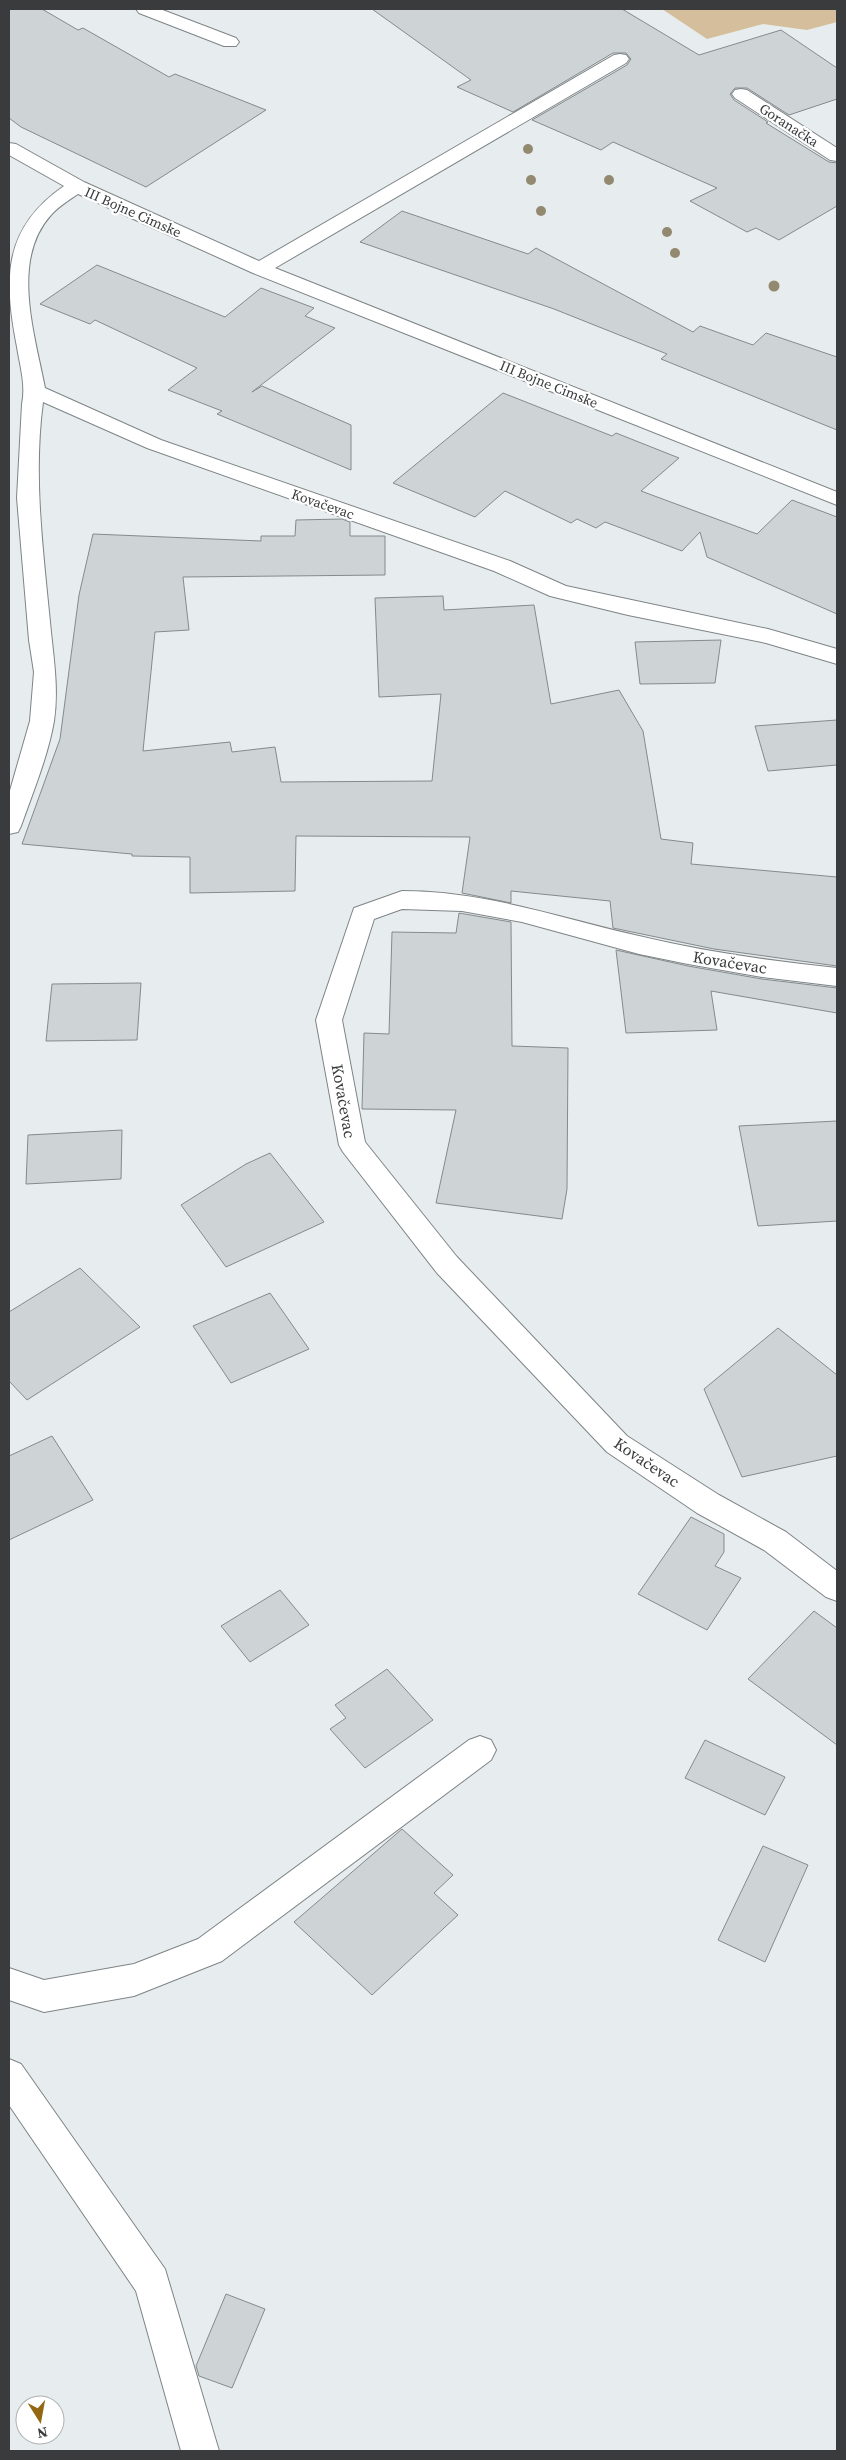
<svg xmlns="http://www.w3.org/2000/svg" width="846" height="2460" viewBox="0 0 846 2460" font-family="'Source Serif 4',serif">
  <rect width="100%" height="100%" fill="#e7edef"/>
  <polygon fill="#d5be9b" points="662,9 837,9 837,22 807,30 763,24 707,39"/>
  <g fill="#ced3d5" stroke="#858a8c">
    <polygon points="9,9 42,9 78,30 83,28 169,77 175,74 266,110 146,187 21,127 9,118"/>
    <polygon points="372,9 622,9 699,55 781,30 837,68 837,99 789,115 747,88 735,88 730,94 734,100 768,122 766,123 829,162 837,163 837,206 779,240 756,228 747,232 690,201 717,188 613,142 601,150 532,120 627,65 631,59 626,53 613,53 513,112 457,87 471,80"/>
    <polygon points="402,211 528,254 536,248 693,332 700,326 753,345 766,333 837,357 837,430 661,359 667,354 554,309 360,242"/>
    <polygon points="97,265 225,317 261,288 314,308 305,316 335,328 252,392 262,386 351,425 351,470 217,414 222,411 168,390 197,368 95,320 90,324 40,304"/>
    <polygon points="503,393 612,436 616,433 679,458 641,491 757,534 792,500 837,517 837,614 707,557 700,532 682,551 605,522 596,528 577,519 571,523 505,491 475,517 393,483"/>
    <polygon points="342,519 350,522 350,536 385,536 385,575 183,577 189,630 155,632 143,751 230,742 232,752 275,747 281,782 432,781 441,694 379,697 375,598 443,596 444,610 534,605 551,704 619,690 643,731 661,839 693,843 691,864 837,877 837,966 714,949 613,928 610,901 511,891 511,903 462,893 470,837 296,836 295,891 190,893 190,857 132,856 132,854 22,844 60,739 79,595 93,534 261,541 261,536 295,536 296,520"/>
    <polygon points="721,640 715,683 640,684 635,642"/>
    <polygon points="837,720 837,765 768,771 755,726"/>
    <polygon points="459,913 511,922 512,1046 568,1048 567,1189 562,1219 436,1203 456,1110 362,1109 364,1033 389,1034 392,932 456,933"/>
    <polygon points="616,950 688,966 762,979 837,988 837,1013 711,991 717,1030 626,1033"/>
    <polygon points="141,983 137,1040 46,1041 52,984"/>
    <polygon points="837,1121 837,1221 758,1226 739,1126"/>
    <polygon points="122,1130 121,1179 26,1184 28,1135"/>
    <polygon points="270,1153 324,1222 226,1267 181,1205 246,1164"/>
    <polygon points="80,1268 140,1327 27,1400 9,1381 9,1312"/>
    <polygon points="270,1293 309,1349 231,1383 193,1326"/>
    <polygon points="778,1328 837,1375 837,1456 742,1477 704,1389"/>
    <polygon points="52,1436 93,1500 9,1540 9,1456"/>
    <polygon points="691,1517 724,1534 724,1552 715,1566 741,1578 707,1630 638,1594"/>
    <polygon points="280,1590 309,1625 250,1662 221,1626"/>
    <polygon points="814,1611 837,1628 837,1745 748,1679"/>
    <polygon points="387,1669 433,1720 365,1768 330,1729 346,1718 335,1705"/>
    <polygon points="705,1740 785,1777 765,1815 685,1778"/>
    <polygon points="402,1829 453,1875 434,1893 458,1915 372,1995 294,1922"/>
    <polygon points="763,1846 808,1865 765,1962 718,1940"/>
    <polygon points="226,2294 265,2309 232,2388 199,2376 196,2366"/>
  </g>
  <g fill="none" stroke-linecap="round" stroke-linejoin="round">
    <defs>
      <g id="minor">
        <polygon points="136,9 160,9 236,38 239,42 236,46 224,46 139,13"/>
        <path d="M620,54L626,55L629,59L626,63L275,268L837,492V505L253,273L78,194C69,200 59,206 51,215C10,260 35,335 45,388L161,440L510,561L566,586L768,629L837,649V664L766,643L628,615L550,596L494,571L147,448L43,402C33,475 43,550 50,622C53,655 59,687 54,721C48,756 33,792 21,826L18,832L9,834V794L30,721L34,672L29,640L17,498L22,404C26,385 20,366 17,347C4,280 2,229 64,186L9,155V143L16,144L84,182L259,261L614,55Z"/>
        <polygon points="741,89 747,90 837,148 837,161 830,160 735,98 732,94 735,90"/>
        <path d="M402,891C485,891 560,918 639,936C705,952 771,961 837,968V986L762,977L688,964L639,954L522,922L462,911L402,909L374,919L342,1020L365,1142L457,1257L627,1436L719,1495L786,1532L837,1571V1601L826,1597L764,1550L697,1513L607,1452L437,1273L343,1152L339,1145L316,1020L354,908Z"/>
        <polygon points="480,1736 491,1740 496,1750 491,1760 222,1961 134,1996 44,2012 9,2000 9,1968 44,1980 134,1964 198,1939 469,1740"/>
        <polygon points="9,2059 21,2064 165,2269 219,2451 181,2451 136,2291 9,2105"/>
      </g>
    </defs>
    <use href="#minor" stroke="#7e8486" stroke-width="2"/>
    <use href="#minor" fill="#fff" fill-rule="evenodd"/>
  </g>
  <g fill="#938970">
    <circle cx="528" cy="149" r="5"/>
    <circle cx="531" cy="180" r="5"/>
    <circle cx="609" cy="180" r="5"/>
    <circle cx="541" cy="211" r="5"/>
    <circle cx="667" cy="232" r="5"/>
    <circle cx="675" cy="253" r="5"/>
    <circle cx="774" cy="286" r="5.5"/>
  </g>
  <g text-anchor="middle" stroke-width="4.5" stroke-linejoin="round" paint-order="stroke">
    <g font-size="14" fill="#393b3c" stroke="#fff">
      <text transform="translate(789 125) rotate(33)" y="5">Goranačka</text>
      <text transform="translate(133 212) rotate(24)" y="5">III Bojne Cimske</text>
      <text transform="translate(549 384) rotate(22)" y="5">III Bojne Cimske</text>
      <text transform="translate(323 504) rotate(19)" y="5">Kovačevac</text>
    </g>
    <g font-size="16" fill="#393b3c" stroke="#fff">
      <text transform="translate(730 962) rotate(9)" y="6">Kovačevac</text>
      <text transform="translate(344 1101) rotate(80)" y="6">Kovačevac</text>
      <text transform="translate(647 1462) rotate(34)" y="6">Kovačevac</text>
    </g>
  </g>
  <rect width="846" height="2460" fill="none" stroke="#393b3c" stroke-width="20"/>
  <g transform="translate(40 2420) rotate(169)"><circle r="24" fill="#ffffff" stroke="#b0b1b1"/>
  <path d="M0-4L9 19L0 12L-9 19Z" fill="#946813"/>
  <text y="-8" font-size="14" font-weight="bold" text-anchor="middle" fill="#393b3c">N</text>
  </g>
</svg>
